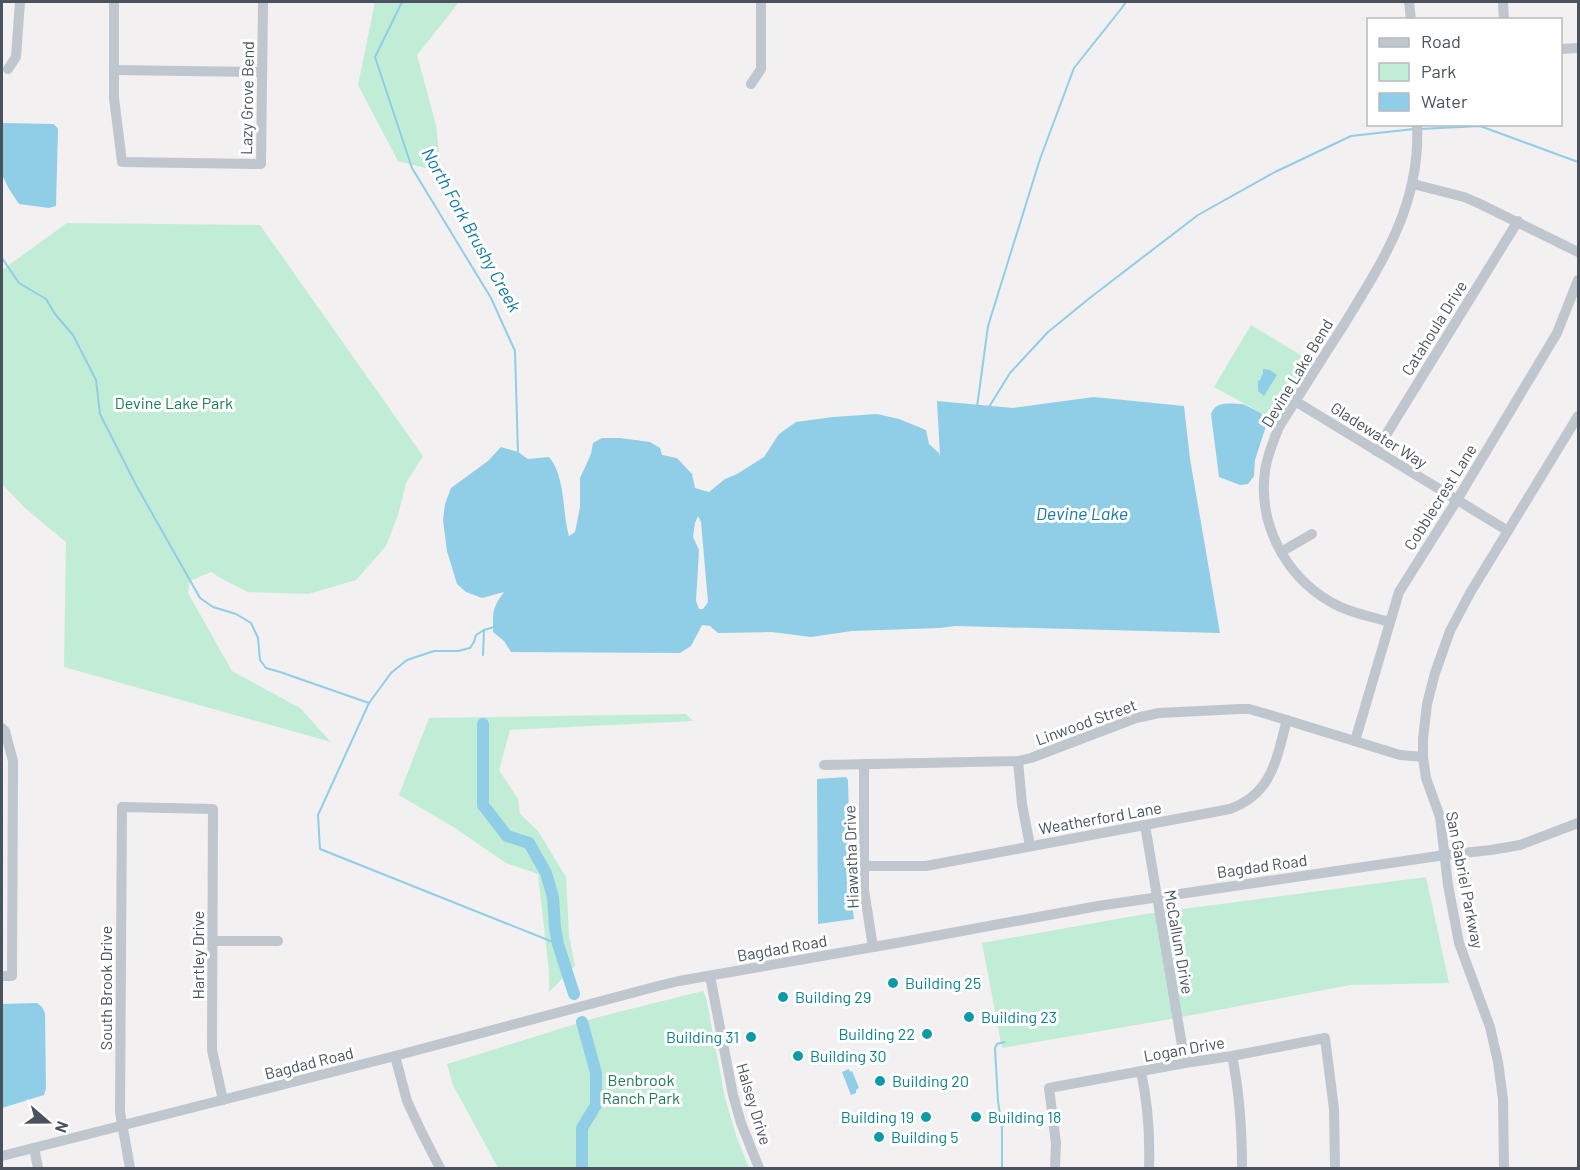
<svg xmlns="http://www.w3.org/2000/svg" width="1580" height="1170" viewBox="0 0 1580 1170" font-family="Barlow,sans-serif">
  <rect width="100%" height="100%" fill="#f2f0f0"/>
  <g fill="#c1edd6">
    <polygon points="375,2 459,2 417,55 436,125 441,172 398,161 358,85"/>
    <polygon points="67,223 260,225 423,456 406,483 398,515 386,546 356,580 308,594 248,592 224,580 211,572 190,581 188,593 232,671 300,708 331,742 64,667 66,542 26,509 2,484 2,270"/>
    <polygon points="1251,325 1314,363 1278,422 1214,387"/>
    <polygon points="686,714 693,721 510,730 499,770 518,799 520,814 538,831 566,877 569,936 575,966 549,992 549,971 538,874 506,863 455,828 399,795 429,718"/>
    <polygon points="1426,877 1449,983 1350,985 1171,1019 1002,1048 982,943 1145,914"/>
    <polygon points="703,991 706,997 725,1098 736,1135 749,1168 498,1168 453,1085 447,1064 595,1018"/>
  </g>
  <g fill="#90cee8" fill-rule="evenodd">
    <polygon points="2,123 54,124 58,129 56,206 49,208 19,204 9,189 2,175"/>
    <polygon points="1263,369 1270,370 1277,375 1264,396 1258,391 1258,381 1260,380 1263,373"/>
    <path d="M1094,397L1184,406L1190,459L1220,633L955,626L940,628L852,631L811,637L772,632L718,633L710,626L702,625L691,646L680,653L511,652L504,641L493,632C493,612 492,608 504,592L482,598L466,592L457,584L447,551L443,520L445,504L451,488L488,461L501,447L518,452L528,459L549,457C566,477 562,513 569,536L575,532L580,507V478L591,454L593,443L602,438H620L650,442L660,448L662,455L677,458L692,474L695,488L709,492L725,479L737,474L764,457L779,434L796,422L833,417L877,414L899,419L926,430L929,444L939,453L940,457L937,401L1013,408ZM698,516L701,522L708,602L703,609H699L696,601L699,550L693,537L695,523Z"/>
    <path d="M1243,404L1261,413L1267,423L1255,460L1254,476L1248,484L1240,485L1219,477L1211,414C1216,400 1230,404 1243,404Z"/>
    <polygon points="846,777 848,780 851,893 854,919 818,924 817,779"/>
    <polygon points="37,1003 42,1007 45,1013 46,1089 44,1095 2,1108 2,1004"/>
    <polygon points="849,1069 850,1072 852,1071 859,1088 856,1090 856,1093 851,1095 842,1072"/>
  </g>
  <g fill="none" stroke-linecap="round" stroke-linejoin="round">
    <g stroke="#90cee8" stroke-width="2">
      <polyline points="402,2 375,57 412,168 491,298 515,351 518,454"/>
      <polyline points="1420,129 1480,126 1578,162"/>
      <polyline points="2,258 19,283 46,299 55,314 73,335 96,380 100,414 136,485 200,598 213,607 236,614 251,623 258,638 260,660 266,668 280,672 369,703"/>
      <polyline points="977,407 988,326 1040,159 1074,68 1121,9 1126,2"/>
      <polyline points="989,407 1010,373 1048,332 1091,297 1198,215 1275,172 1351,136 1414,129"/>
      <polyline points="484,630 476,635 474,642 470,648 458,651 434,651 407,660 391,673 369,703 318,815 320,849 558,944"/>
      <polyline points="483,655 484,630 494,627"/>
      <polyline points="1002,1168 1002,1129 998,1101 995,1048 997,1044 1004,1042"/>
    </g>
    <g stroke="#90cee8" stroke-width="12">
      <polyline points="483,724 483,805 507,836 529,843 546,873 553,897 555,928 558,944 574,994"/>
      <polyline points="582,1168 582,1128 596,1105 596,1073 582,1022"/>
    </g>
    <g stroke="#bfc6ce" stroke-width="10">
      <polyline points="114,2 114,98 122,162 261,164 263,2"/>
      <polyline points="1409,2 1411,20"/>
      <polyline points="1503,2 1504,20"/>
      <polyline points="1560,49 1578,48"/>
      <polyline points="8,69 16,57 20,2"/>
      <polyline points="114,70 262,72"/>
      <polyline points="751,84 761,69 761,2"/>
      <polyline points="1413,184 1464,197 1478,203 1578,252"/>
      <polyline points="1295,401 1508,531"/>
      <polyline points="1376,451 1518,221"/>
      <polyline points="1281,552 1312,534"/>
      <path d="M1390,622C1369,616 1347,612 1329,601C1284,574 1258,523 1265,471C1267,456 1273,442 1279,427C1301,392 1323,357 1345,323C1384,259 1421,203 1417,124"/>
      <polyline points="2,728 5,731 13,761 12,976 2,976"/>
      <polyline points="1355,741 1399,592 1457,500 1557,333 1578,280"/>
      <polyline points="1018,761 1022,804 1030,846"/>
      <polyline points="864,764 864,890 873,947"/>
      <polyline points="824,765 1018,761 1031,758 1136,718 1159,713 1240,709 1249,709 1267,714 1400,755 1423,757"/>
      <polyline points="1145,825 1185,1063"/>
      <path d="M864,866H926L1230,809C1273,793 1276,759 1287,720"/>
      <polyline points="213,941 278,941"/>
      <polyline points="710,976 733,1095 741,1123 759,1168"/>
      <polyline points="395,1056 407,1101 421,1131 440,1168"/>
      <path d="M1232,1056C1240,1094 1242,1130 1242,1168"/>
      <path d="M1141,1072C1148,1103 1150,1136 1149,1168"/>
      <polyline points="34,1148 38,1168"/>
      <polyline points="2,1156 395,1056 658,986 679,981 902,942 1098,906 1445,855 1491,850 1520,845 1578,823"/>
      <polyline points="130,1168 120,1112 122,807 213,809 212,1050 223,1100"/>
      <polyline points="1055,1168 1056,1143 1049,1088 1185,1063 1232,1056 1325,1038 1334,1109 1335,1168"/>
      <polyline points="1504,1168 1503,1099 1498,1062 1490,1027 1459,943 1448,885 1440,817 1426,778 1423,757 1423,739 1427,704 1435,673 1450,631 1470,593 1578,416"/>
    </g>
  </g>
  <g fill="#0f9aa8" stroke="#fff" stroke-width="2">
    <circle cx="893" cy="983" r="6"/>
    <circle cx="783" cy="997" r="6"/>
    <circle cx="969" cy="1017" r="6"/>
    <circle cx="927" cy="1034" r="6"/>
    <circle cx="751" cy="1037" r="6"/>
    <circle cx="798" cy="1056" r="6"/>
    <circle cx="880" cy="1081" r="6"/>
    <circle cx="926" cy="1117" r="6"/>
    <circle cx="976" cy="1117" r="6"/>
    <circle cx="879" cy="1137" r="6"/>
  </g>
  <g text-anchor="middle" stroke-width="6" stroke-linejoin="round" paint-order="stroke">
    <g font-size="16" fill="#49525d" stroke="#fff">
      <text transform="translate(247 98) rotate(-89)" y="6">Lazy Grove Bend</text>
      <text transform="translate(1434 328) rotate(-58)" y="6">Catahoula Drive</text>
      <text transform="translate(1297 373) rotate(-59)" y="6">Devine Lake Bend</text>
      <text transform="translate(1379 435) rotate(32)" y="6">Gladewater Way</text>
      <text transform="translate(1440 497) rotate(-58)" y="6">Cobblecrest Lane</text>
      <text transform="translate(1086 722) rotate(-20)" y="6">Linwood Street</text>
      <text transform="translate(1100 818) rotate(-10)" y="6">Weatherford Lane</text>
      <text transform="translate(851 857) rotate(-92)" y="6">Hiawatha Drive</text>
      <text transform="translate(1262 866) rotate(-8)" y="6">Bagdad Road</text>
      <text transform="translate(1465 880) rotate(79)" y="6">San Gabriel Parkway</text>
      <text transform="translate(1179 942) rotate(80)" y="6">McCallum Drive</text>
      <text transform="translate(782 948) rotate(-10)" y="6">Bagdad Road</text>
      <text transform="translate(198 955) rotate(-90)" y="6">Hartley Drive</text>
      <text transform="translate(106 988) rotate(-90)" y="6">South Brook Drive</text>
      <text transform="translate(1184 1049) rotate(-10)" y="6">Logan Drive</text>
      <text transform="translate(309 1063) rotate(-14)" y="6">Bagdad Road</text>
      <text transform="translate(754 1104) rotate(73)" y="6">Halsey Drive</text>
    </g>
    <g font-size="16" fill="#1c7c54" stroke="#fff">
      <text x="174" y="409">Devine Lake Park</text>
      <text x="641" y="1086">Benbrook<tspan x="641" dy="18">Ranch Park</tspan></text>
    </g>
    <g font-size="16" fill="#0d838f" stroke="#fff" text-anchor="start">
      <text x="905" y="989">Building 25</text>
      <text x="795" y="1003">Building 29</text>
      <text x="981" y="1023">Building 23</text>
      <text x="915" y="1040" text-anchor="end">Building 22</text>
      <text x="739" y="1043" text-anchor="end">Building 31</text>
      <text x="810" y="1062">Building 30</text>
      <text x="892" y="1087">Building 20</text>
      <text x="914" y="1123" text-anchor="end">Building 19</text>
      <text x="988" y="1123">Building 18</text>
      <text x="891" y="1143">Building 5</text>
    </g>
    <g font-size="18" font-style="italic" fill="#137aa5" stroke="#fff">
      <text transform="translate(471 230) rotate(61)" y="6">North Fork Brushy Creek</text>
      <text x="1082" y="520">Devine Lake</text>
    </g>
  </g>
  <rect width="1580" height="1170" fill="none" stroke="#49525d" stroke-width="6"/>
  <rect x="1367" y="18" width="195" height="108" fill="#ffffff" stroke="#b6babe" stroke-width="1.5"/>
  <rect x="1379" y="38" width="30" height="9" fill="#bfc6ce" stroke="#b6babe" stroke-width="1.5"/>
  <text x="1421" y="48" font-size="18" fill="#49525d">Road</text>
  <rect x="1379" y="63" width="30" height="18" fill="#c1edd6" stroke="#b6babe" stroke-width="1.5"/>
  <text x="1421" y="78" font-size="18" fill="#49525d">Park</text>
  <rect x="1379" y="93" width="30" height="18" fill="#90cee8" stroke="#b6babe" stroke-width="1.5"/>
  <text x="1421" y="108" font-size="18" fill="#49525d">Water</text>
  <g transform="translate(48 1122) rotate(110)" stroke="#ffffff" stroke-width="4.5" paint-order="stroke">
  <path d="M0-4.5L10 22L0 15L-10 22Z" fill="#49525d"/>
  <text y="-9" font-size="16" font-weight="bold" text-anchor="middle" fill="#49525d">N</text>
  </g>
</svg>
